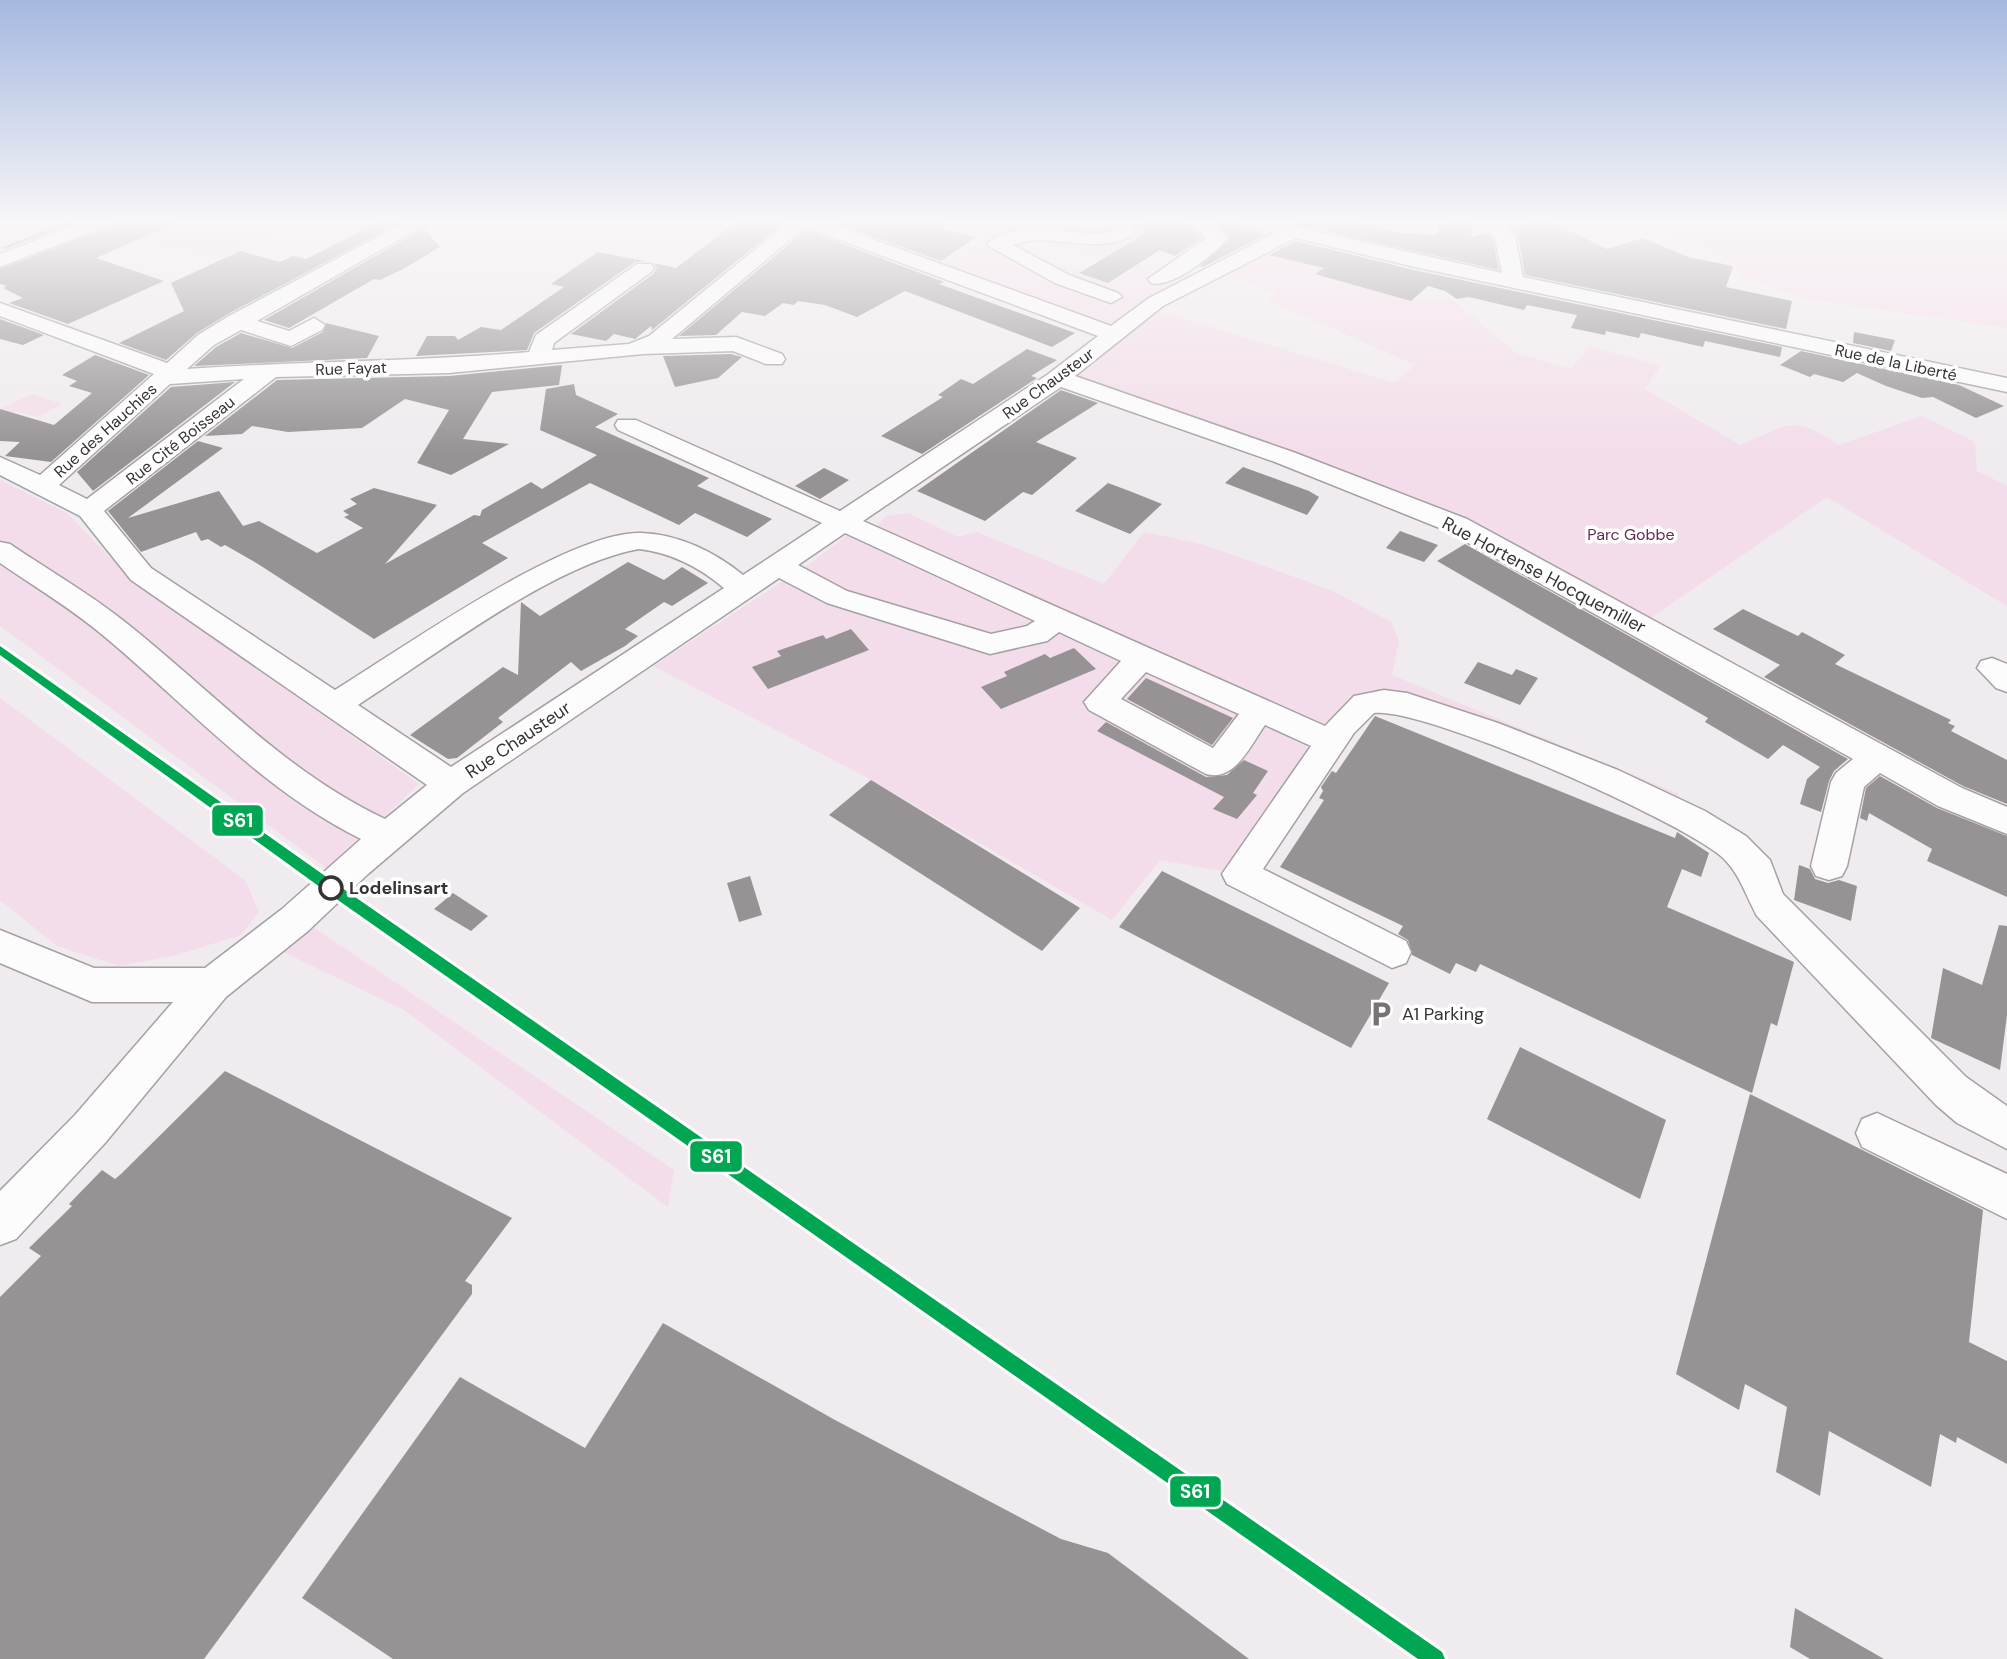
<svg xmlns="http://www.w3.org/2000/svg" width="2007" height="1659" viewBox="0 0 2007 1659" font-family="'DM Sans',sans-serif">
  <rect width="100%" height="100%" fill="#f0ebee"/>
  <g fill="#f3ddea">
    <polygon points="175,221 305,221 220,258 129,242"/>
    <polygon points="950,221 1144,221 1150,234 1103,261 1037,239 1015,250 1112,282 1138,266 1173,284 1113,323 1098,323 939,262 975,246 985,234"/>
    <polygon points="1641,221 2007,221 2007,328 1805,299 1741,277 1733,262"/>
    <path d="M1269,254L1310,263L1411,301L1450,297L1516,353L1571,369L1590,346L1660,366L1645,389L1740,445C1791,425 1790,413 1839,445L1922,416L1975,442L1977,471L2007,486V606L1827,497L1639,626L1457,525L1058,378L1149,308L1395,383L1415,365L1267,300L1278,293L1218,274Z"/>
    <polygon points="32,394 63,404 37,417 17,411 0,416 0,409"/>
    <polygon points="0,480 67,513 131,579 419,784 329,870 0,626"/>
    <polygon points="908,513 958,537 977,532 1104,584 1144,532 1205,545 1331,590 1391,622 1399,641 1392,675 1677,793 1691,815 1384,701 1343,725 1240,874 1160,860 1112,920 864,776 653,666 811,563 863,523 1080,619 876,526 886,516"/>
    <polygon points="0,698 245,880 259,912 241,935 177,955 119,966 57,946 0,900"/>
    <polygon points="307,923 674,1170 668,1207 404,1010 277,949"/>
  </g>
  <g fill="#979395">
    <polygon points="69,221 80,221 5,249 0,248"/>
    <polygon points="115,221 180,221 96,258 164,281 68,324 9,303 23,298 3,288 7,286 0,284 0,269 110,227"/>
    <polygon points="381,221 403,221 228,314 197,333 166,360 119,343 184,311 171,283 240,251 280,262 293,256 306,259"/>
    <polygon points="738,221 786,221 652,330 651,326 635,339 614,334 606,341 571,334 653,274 657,268 654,263 676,268"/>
    <polygon points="830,221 952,221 941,229 976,237 941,261"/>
    <polygon points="1139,221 1185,221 1202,238 1175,256 1160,250 1108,283 1079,273 1145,234"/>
    <polygon points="1212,221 1236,221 1240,228 1267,234 1203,267 1200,266 1231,238"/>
    <polygon points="1281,221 1353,221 1402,233 1438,235 1438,225 1443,226 1443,221 1470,221 1472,237 1487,233 1493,239 1499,270"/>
    <polygon points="1531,221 1549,221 1607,249 1643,238 1688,257 1733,266 1726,287 1792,301 1786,329 1525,275 1518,236 1510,227"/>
    <polygon points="424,228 440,247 405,268 380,280 374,279 289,328 264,320"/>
    <polygon points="806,230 944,282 939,284 1075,333 1052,347 905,291 857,317 825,305 798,301 794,305 783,303 765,316 742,312 716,335 679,336"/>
    <polygon points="1296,241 1414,270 1782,347 1780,357 1705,341 1703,347 1641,333 1639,338 1606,331 1605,335 1571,328 1577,315 1527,305 1524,310 1469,297 1457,299 1445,291 1428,286 1411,301 1315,274 1324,268 1269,255"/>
    <polygon points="598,252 645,261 635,262 534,333 527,350 416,356 427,336 455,336 458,340 481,327 501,330 564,287 551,284"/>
    <polygon points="0,319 44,335 23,345 0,339"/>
    <polygon points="326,323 379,336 367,358 194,366 216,347 241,333 292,348 323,332"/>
    <polygon points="1854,332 1895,340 1891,351 1853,343"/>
    <polygon points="1027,349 1057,360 1031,376 1037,378 922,454 881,436 943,397 938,395 961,379 973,384"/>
    <polygon points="1801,351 1959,385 2004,406 1976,418 1933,397 1922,398 1886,386 1857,373 1843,382 1814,374 1810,377 1780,365"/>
    <polygon points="731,354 742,357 718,378 675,387 663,356"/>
    <polygon points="95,355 149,375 51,462 5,456 20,442 0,441 0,409 54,425 92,393 69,386 77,381 62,375"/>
    <polygon points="562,365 559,385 492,392 463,439 509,444 451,475 417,463 449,410 405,399 362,428 288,432 252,426 242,434 205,436 277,380 449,376"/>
    <polygon points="235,382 93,491 77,472 171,387"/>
    <polygon points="574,384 576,395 618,414 595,427 709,478 697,486 772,519 747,537 695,513 679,525 590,483 482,543 508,558 374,639 258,564 225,545 221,547 208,539 201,541 196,532 141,552 108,511 198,441 223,448 128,518 219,491 243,526 259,521 317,553 363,528 344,517 349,515 343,511 357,504 350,499 374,488 437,505 385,564 474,515 480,516 482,510 531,482 542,489 597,455 540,430 546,389"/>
    <polygon points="1061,390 1098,403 1036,442 1077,458 1032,495 1023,492 985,521 917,491"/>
    <polygon points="1243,467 1309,491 1319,497 1307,515 1225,483"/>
    <polygon points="824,468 849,480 820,499 795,486"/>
    <polygon points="1108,483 1132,492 1162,504 1130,534 1075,511"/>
    <polygon points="1400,531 1438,545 1424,562 1386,548"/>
    <polygon points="1465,544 1848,759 1834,771 1829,781 1821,812 1800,804 1807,779 1820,767 1783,745 1768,759 1705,722 1708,718 1437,561"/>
    <polygon points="628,562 664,580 682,567 708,583 672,606 664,602 625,629 638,636 625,646 581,671 571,662 498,718 503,722 457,758 448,759 410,735 503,667 518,675 521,602 540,616"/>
    <polygon points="1743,609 1798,636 1802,632 1845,655 1835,664 1951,720 1948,723 1955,726 1951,731 2007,760 2007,804 1963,786 1764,677 1780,665 1713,629"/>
    <polygon points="851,629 869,650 768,689 752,667 781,656 777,651 823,635 826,639"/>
    <polygon points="1074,648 1096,669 1001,709 981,687 1007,676 1004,672 1045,654 1050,658"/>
    <polygon points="1478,662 1512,675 1516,669 1538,678 1520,705 1464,683"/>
    <polygon points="1146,678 1233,718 1212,745 1127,699"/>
    <polygon points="1375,716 1675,838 1677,832 1709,853 1701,877 1682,869 1667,907 1794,962 1777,1026 1771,1023 1752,1093 1480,964 1476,972 1456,963 1450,974 1412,955 1408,940 1398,934 1403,926 1280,867 1324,800 1319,798 1323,791 1321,787 1332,771 1336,773"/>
    <polygon points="1106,722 1206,777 1227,775 1244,760 1268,771 1253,793 1257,795 1237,819 1213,809 1224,797 1097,731"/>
    <polygon points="1880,776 1937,808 2007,836 2007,897 1927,861 1932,849 1869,813 1867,821 1860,818 1866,788"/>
    <polygon points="871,780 889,791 1080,908 1042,951 829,815"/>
    <polygon points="1799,865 1810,869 1815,879 1828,883 1839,880 1857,886 1851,921 1794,900"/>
    <polygon points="1162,871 1389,983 1351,1048 1119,927"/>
    <polygon points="750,876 762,915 739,922 727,883"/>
    <polygon points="453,893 488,916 471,931 434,909"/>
    <polygon points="1999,925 2007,926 2007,1015 2000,1070 1931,1038 1943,968 1982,985"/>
    <polygon points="1520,1047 1666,1120 1640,1199 1487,1119"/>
    <polygon points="225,1071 512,1218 465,1281 472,1285 472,1294 204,1659 0,1659 0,1297 41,1256 29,1248 72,1206 69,1204 102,1170 115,1179 121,1174"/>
    <polygon points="1750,1094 1983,1210 1969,1342 2007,1361 2007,1464 1957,1437 1956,1443 1940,1434 1931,1487 1829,1431 1820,1496 1776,1472 1787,1407 1745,1384 1739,1410 1676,1374"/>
    <polygon points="663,1323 835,1420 1061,1539 1108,1553 1249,1659 393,1659 302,1598 460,1377 585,1448"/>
    <polygon points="1795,1608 1884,1659 1810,1659 1790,1647"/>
  </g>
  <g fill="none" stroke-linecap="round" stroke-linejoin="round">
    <defs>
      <g id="minor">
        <polygon points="86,221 112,221 109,225 0,267 0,254"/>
        <path d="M408,221H431L257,321L289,331L314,318L325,325L322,330L291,346L241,330L214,345L187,369C301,361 415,362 529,352L536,335L637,264H651L654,268L651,272L554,343L552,350L629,344L649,336L790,221H823L1111,326L1149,298L1275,233L1241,225L1239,221H1271L1502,273L1495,238L1481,221H1501L1515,237L1523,277L2007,378V392L1415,267L1296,238L1163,306L1075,376L1293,452L1467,519L1962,788L2007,807V834L1938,806L1880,773L1864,787L1847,866L1842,876L1829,880L1816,876L1811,866L1831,782L1836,773L1853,759L1447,531L1275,462L1061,387L863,521L1325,726L1354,696L1384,690L1407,693L1498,723L1618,770L1705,811L1746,836L1770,860L1783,894L1966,1077L2007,1106V1149L1957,1123L1936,1105L1757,916C1745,894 1740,874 1722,857C1682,821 1423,706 1374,713L1354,733L1263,869L1406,941L1411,952L1406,963L1392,968L1227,884L1222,874L1311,746L1265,725C1250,746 1235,782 1206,774L1089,710L1084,702L1121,661L1059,632L1047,641L990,654L827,603L779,578L463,793L368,874L308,931L226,997L105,1143L16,1239L0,1245V1191L75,1115L173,1002H92L0,963V930L94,968H205L282,909L361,839C262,790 189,707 105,637C72,609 35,587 0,563V542L10,544C48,570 89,593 125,622C211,690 285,772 385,819L427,785L131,580L80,516L0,475V457L40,475L154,374L0,316V303L167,363L198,335L229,316ZM805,227L1098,336L1047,375L840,511L636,420H618L615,425L618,430L822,523L743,575C715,552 678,534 641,533C567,531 402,649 335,690L151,568L104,511L276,377L449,373L643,354L733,351L766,364H782L785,359L782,354L736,337L672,339ZM244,379L87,499L59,485L170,384ZM845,533L1035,621L1027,626L991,634L847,591L798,565ZM639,549C672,553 699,567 724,588L451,767L358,705C433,657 553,564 639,549ZM1146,672L1232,711L1239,714L1213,748L1121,699Z"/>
        <path d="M1117,221H1135L1133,235C1094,257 1052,230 1013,245L1069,275L1118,293L1122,297L1111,303L1055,283L987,245C1009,216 1078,238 1109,232L1116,228Z"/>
        <path d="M1187,221H1208L1228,238C1215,254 1172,289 1151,283L1148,279L1206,238Z"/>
        <polygon points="1992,658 2007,664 2007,692 1996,688 1977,668 1981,661"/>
        <polygon points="1877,1113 2007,1174 2007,1219 1862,1147 1856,1133 1862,1119"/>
      </g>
    </defs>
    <use href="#minor" stroke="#a4a0a3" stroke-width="3"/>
    <use href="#minor" fill="#fdfcfc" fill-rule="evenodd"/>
    <defs>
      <polygon id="rail-1" points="0,646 345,890 1442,1652 1445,1659 1418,1659 335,898 0,655"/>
    </defs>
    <use href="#rail-1" stroke="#fff" stroke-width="6"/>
    <use href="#rail-1" fill="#00a651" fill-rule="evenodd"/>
  </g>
  <linearGradient id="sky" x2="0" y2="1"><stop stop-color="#a5b8e0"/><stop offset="0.49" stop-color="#f8f6f7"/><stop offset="1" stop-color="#f8f6f7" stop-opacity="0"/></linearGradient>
  <rect width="2007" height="453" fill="url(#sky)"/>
  <defs>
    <symbol id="parking-bare" viewBox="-9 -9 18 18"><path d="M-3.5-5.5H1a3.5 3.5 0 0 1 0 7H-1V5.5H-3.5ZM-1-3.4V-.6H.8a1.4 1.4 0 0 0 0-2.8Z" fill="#777376" stroke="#fff" stroke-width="2.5" paint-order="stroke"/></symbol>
  </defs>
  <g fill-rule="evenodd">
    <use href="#parking-bare" x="1362" y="995" width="38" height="38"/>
  </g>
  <circle fill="#fff" stroke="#363335" stroke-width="3.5" cx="331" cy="888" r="11"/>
  <g text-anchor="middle" stroke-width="7" stroke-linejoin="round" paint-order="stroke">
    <g font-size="16" fill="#363335" stroke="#fff">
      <text transform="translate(1896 362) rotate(12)" y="6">Rue de la Liberté</text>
      <text transform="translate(351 368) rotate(-2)" y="6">Rue Fayat</text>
      <text transform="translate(1048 383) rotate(-36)" y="6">Rue Chausteur</text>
      <text transform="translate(105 430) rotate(-42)" y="6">Rue des Hauchies</text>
      <text transform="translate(180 440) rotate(-38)" y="6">Rue Cité Boisseau</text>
    </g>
    <g font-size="16" fill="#652a52" stroke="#fff">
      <text x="1631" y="540">Parc Gobbe</text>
    </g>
    <g font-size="18" fill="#363335" stroke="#fff">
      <text transform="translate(1544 575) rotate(28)" y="6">Rue Hortense Hocquemiller</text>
      <text transform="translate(518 740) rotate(-34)" y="6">Rue Chausteur</text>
    </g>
    <g font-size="18" font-weight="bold" fill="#363335" stroke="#fff" text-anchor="start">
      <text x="349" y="894">Lodelinsart</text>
    </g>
    <g font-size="18" fill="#363335" stroke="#fff" text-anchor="start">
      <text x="1402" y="1020">A1 Parking</text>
    </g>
  </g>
  <g stroke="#fff" stroke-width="2.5">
    <rect x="211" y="804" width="53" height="33" rx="7" fill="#00a651"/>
    <rect x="689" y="1140" width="54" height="33" rx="7" fill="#00a651"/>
    <rect x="1169" y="1475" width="53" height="33" rx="7" fill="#00a651"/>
  </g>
  <g font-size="19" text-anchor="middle" font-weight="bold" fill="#fff">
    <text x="238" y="827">S61</text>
    <text x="716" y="1163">S61</text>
    <text x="1195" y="1498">S61</text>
  </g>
</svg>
